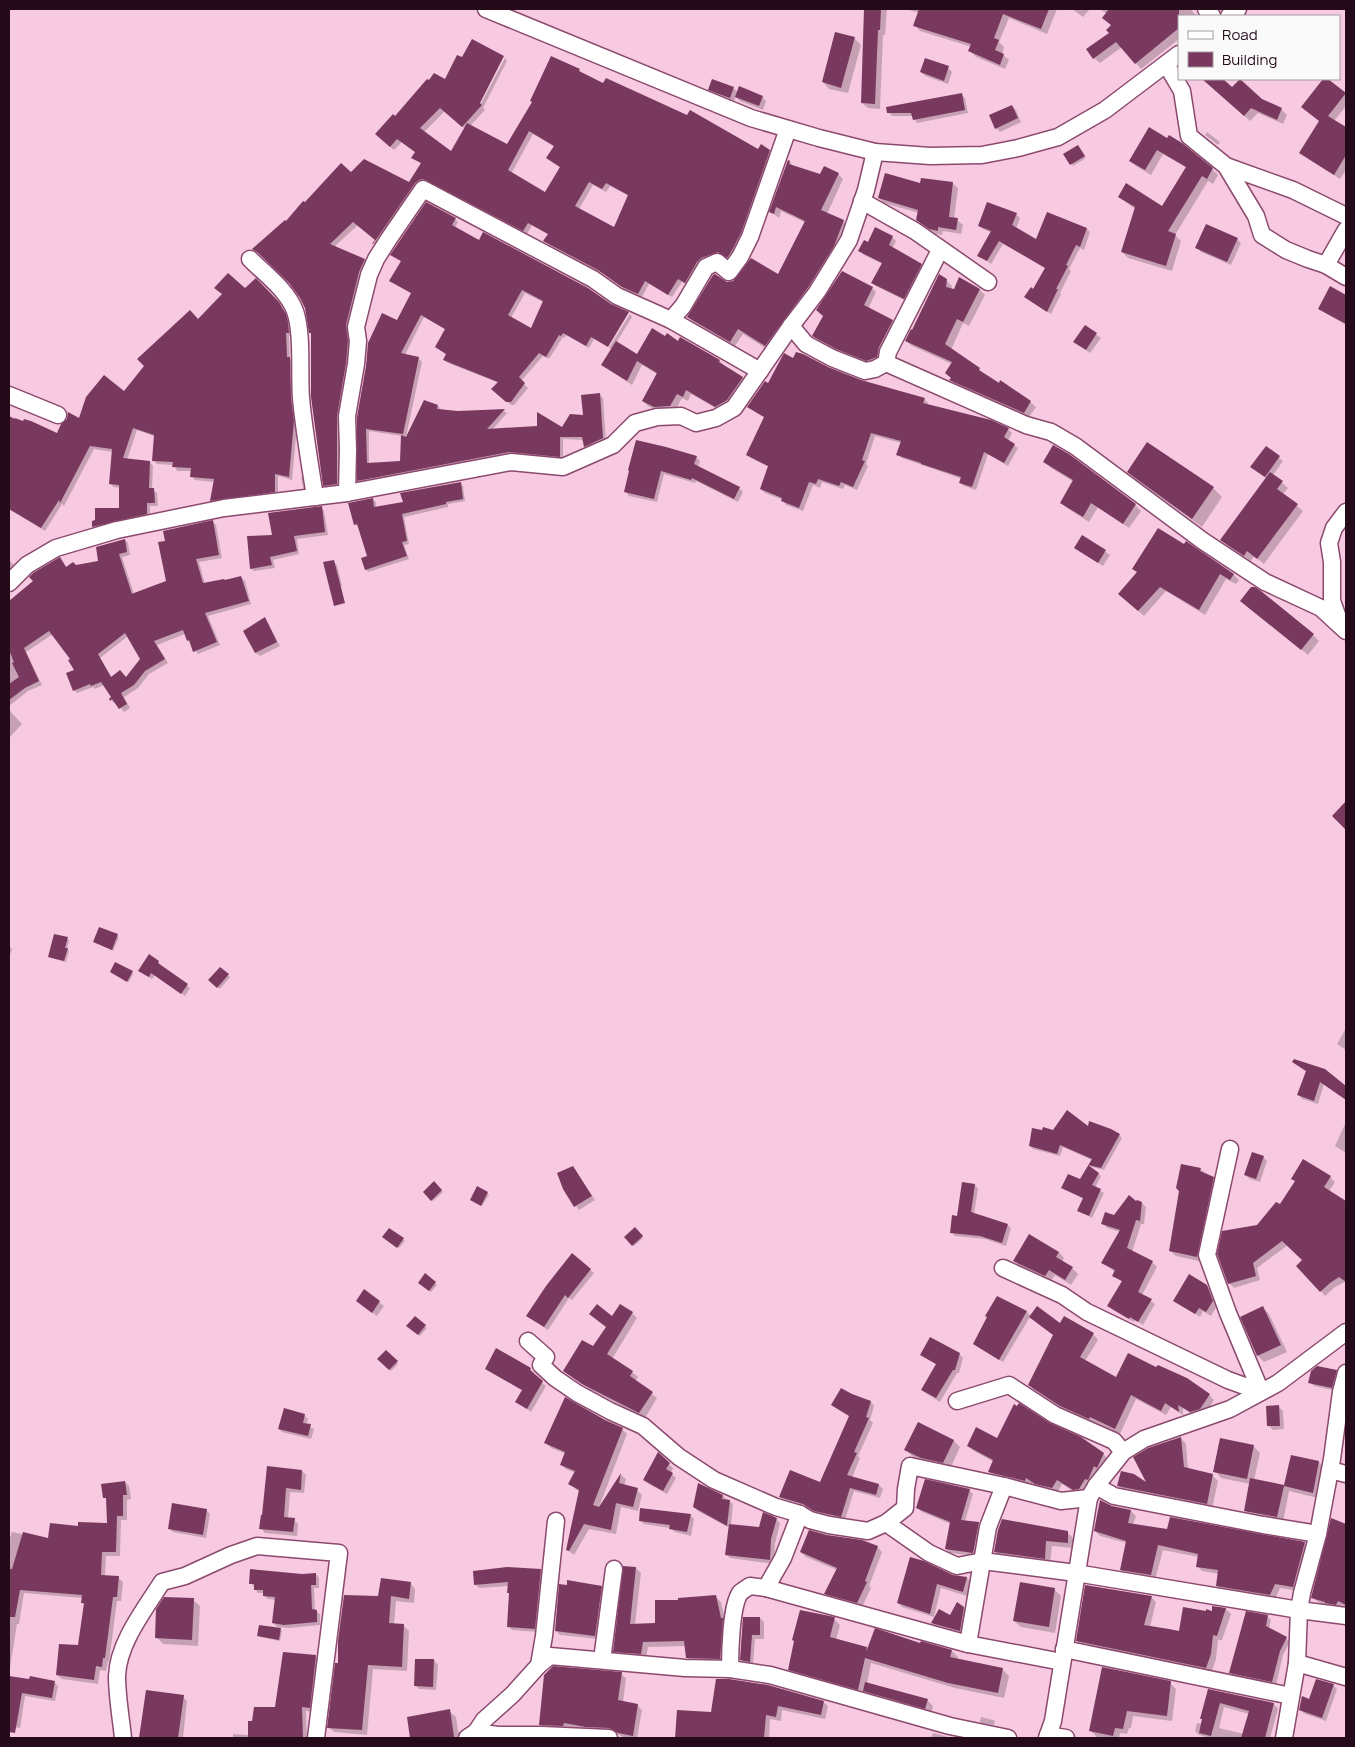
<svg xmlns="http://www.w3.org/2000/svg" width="1355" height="1747" viewBox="0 0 1355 1747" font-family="Manrope,sans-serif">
  <rect width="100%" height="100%" fill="#f8cae2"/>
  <g fill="#0003" fill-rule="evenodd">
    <polygon points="866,9 887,9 885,35 883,35 880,109 868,108 862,103"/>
    <polygon points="906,9 1057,9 1047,34 1009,18 999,42 1004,47 1002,54 1009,60 1005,69 976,57 970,51 972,47 920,31 915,25 919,13"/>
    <polygon points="1072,9 1090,9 1083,17"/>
    <polygon points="1100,9 1190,9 1197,16 1179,16 1179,39 1141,69 1122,47 1100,63 1094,58 1110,33 1112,26 1103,18 1107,14"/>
    <polygon points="854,38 861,45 848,93 829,89 823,82"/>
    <path d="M505,58L507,61L483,108L485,110L470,126L508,146L579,71L604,85L759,150L769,151L773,155L744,237L731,260L722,255L706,261L689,286L682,282L672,297L649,284L642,297L627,291L603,274L549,245L545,241L549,235L532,225L527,234L433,183L427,182L378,247L374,244L376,240L358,225L334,247L365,260L368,263L351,346L340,488L328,489L325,485L313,334L306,308L301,297L290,282L262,255L254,249L286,223L306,204L351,174L409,184L422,164L413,157L416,153L402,142L394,150L380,138L427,81L478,109ZM445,111L465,129L451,153L424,132ZM533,134L555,147L551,161L561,168L546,193L511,174ZM593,185L606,192L610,186L629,196L615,229L579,209Z"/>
    <polygon points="948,68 952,72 948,84 925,76 921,72"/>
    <polygon points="1206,79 1221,79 1232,89 1281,109 1287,115 1283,124 1258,113 1250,121 1211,85"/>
    <polygon points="1325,79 1346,95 1346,106 1334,121 1346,129 1346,170 1340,179 1307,158 1301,153 1321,122 1303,107"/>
    <polygon points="733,88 738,92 762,97 766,101 763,110 740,101 736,97 734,101 714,93 710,89"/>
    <polygon points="961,94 965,98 968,113 917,123 913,116 892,116 888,112"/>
    <polygon points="1012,106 1016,110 1021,122 1000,132 996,128"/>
    <polygon points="1150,129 1212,169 1218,175 1213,184 1208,181 1175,235 1181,241 1172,271 1128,258 1122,252 1135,209 1119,197 1162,207 1187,168 1163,154 1151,175 1136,166 1131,161"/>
    <polygon points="1207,132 1220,142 1218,145 1205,135"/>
    <polygon points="1079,148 1086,158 1073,166 1065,154"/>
    <polygon points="789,161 794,167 821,175 838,174 843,179 827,214 843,221 848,226 839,251 770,351 743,334 735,346 693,322 688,317 727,283 779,275 806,223 781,211 779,218 771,212"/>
    <polygon points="952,183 958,188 954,219 957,220 963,225 961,234 943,231 942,235 936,234 917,220 919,213 884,203 879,198 921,184"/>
    <polygon points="1016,214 1020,218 1016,229 1037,241 1048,214 1087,229 1090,232 1084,250 1080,248 1069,269 1071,271 1060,293 1061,294 1051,314 1026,297 1034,290 1046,268 1003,244 991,264 979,255 992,233 983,229 979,226"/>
    <path d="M455,219L458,222L455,228L594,339L589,348L566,335L565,338L563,337L549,359L543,356L521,381L528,388L514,405H511L493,389L499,383L448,363L445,360L447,355L436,347L446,330L424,317L405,355L419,359L422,362L406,437L424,402L438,406L441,409L458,412L504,411L507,413L492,430L562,429L584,416L600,395L603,398L606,442L588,449L585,446L584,440L563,439V459L362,484L359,480L358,417L397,322L412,294L391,280L402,262L392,255ZM525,293L543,302L532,329L511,318ZM369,431L402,436V462L369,464Z"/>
    <polygon points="875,229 892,237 896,241 892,249 921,265 925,269 908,302 876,286 872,283 883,264 864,255 860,251 868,243"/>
    <polygon points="1237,239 1241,243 1231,265 1201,252 1197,247"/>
    <polygon points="946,280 952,286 951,290 980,290 985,295 969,326 963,323 951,350 985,374 1030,402 1036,407 1029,417 956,385 951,380 952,364 912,346 906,341"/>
    <polygon points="872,288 876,292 868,309 892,321 896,325 881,360 871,364 841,353 818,340 814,336"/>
    <polygon points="1331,288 1346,296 1346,325 1324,312 1320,308"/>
    <polygon points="245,290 277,301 289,319 292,335 289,336 290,359 293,362 297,426 292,480 278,476 278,495 215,504 212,500 214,482 195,480 192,477 192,471 177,471 174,465 157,464 153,460 156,437 137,430 127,460 150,462 153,466 152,490 157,493 158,506 150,506 150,517 97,530 94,526 120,509 121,488 114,487 110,484 113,452 94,449 64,506 62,504 45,531 9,509 9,417 58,434 124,393 198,320"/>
    <polygon points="630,314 632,317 616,343 637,356 665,337 719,361 724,365 723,367 743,378 747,383 721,411 691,394 688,401 682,398 675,411 660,412 648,406 643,401 657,374 642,365 632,385 602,365 612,349 609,348"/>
    <polygon points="1085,327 1101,338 1090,353 1079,345"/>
    <polygon points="794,360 828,368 861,381 924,399 928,403 928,405 1008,429 1012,433 1008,441 1018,448 1008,466 988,454 976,490 964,486 960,482 962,479 902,458 898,454 901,443 875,436 866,464 868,466 857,490 845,485 843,489 822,482 820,488 813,485 803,511 786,505 783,500 765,493 761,489 769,467 751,458 747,454 765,418 748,407"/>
    <polygon points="1147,444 1213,488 1222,497 1202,527 1137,481 1128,472"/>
    <polygon points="1266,448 1283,461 1273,475 1288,488 1283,494 1303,511 1264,564 1254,556 1251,561 1228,546 1222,540 1267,479 1256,471"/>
    <polygon points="696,457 700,461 698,467 739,488 743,492 738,502 696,481 695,483 664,474 657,502 629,496 626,492 631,471"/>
    <polygon points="1045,462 1135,505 1141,511 1129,528 1098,507 1089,522 1067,508 1061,503 1074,482 1051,468"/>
    <polygon points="301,476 303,478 304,490 303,488"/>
    <polygon points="460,483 463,486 465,501 448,504 448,507 404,517 409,544 404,545 409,559 368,572 366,569 369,557 359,527 355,524 373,500 376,502 376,508 404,503"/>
    <polygon points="321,507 324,511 328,535 297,539 299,554 273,560 275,568 254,571 251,568 273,536"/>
    <path d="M212,522L216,525L222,558L199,562L205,584L241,577L245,581L251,604L208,616L220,645L198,654L188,640L185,634L157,645L168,663L149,674L138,688L124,697L130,708L124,712L116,702L114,703L110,699L112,697L104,685L95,689L93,687L77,693L74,690L76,670L71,659L53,634L26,652L42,685L28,691L9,706V602L34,582L63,562L67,568L99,562L125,540L128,543L130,555L122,557L134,594L167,581ZM128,636L141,659L126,679L112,678L100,658Z"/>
    <polygon points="1083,537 1110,555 1103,566 1076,548"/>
    <polygon points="9,560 15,566 9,574"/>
    <polygon points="333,561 337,565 342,586 333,588"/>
    <polygon points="1134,569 1233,574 1239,580 1236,584 1226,579 1205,615 1166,591 1144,616 1125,599 1138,573"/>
    <polygon points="1242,601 1313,635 1319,641 1308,655"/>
    <polygon points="264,619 268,623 280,646 260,656 256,653 245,631"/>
    <polygon points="9,710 22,724 9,738"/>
    <polygon points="117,936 119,937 113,951 95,942"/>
    <polygon points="67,939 69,940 67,949 69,951 66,962 51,958 50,956"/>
    <polygon points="9,946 12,949 9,958"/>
    <polygon points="158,962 161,965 160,966 190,988 185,996 155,975 152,979 143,974"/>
    <polygon points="221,968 230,977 220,989 210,980"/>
    <polygon points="111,972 132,972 133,974 129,982"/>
    <polygon points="1346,1028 1346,1050 1337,1044"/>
    <polygon points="1297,1065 1344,1085 1346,1090 1342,1096 1324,1084 1318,1104 1302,1099 1299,1095 1307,1072"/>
    <polygon points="1346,1122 1346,1153 1335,1146"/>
    <polygon points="1088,1128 1119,1135 1122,1138 1104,1170 1089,1166 1092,1160 1063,1147 1060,1156 1033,1149 1030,1146 1053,1131"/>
    <polygon points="1263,1157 1267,1161 1260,1182 1250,1179 1245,1175"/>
    <polygon points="573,1167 595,1200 579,1210 564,1188"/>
    <polygon points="1200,1169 1219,1184 1203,1262 1176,1256 1170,1251"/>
    <polygon points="1098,1173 1101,1176 1095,1188 1104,1193 1092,1218 1079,1210 1084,1199 1062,1188"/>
    <polygon points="1330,1177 1335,1182 1329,1191 1346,1203 1346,1213 1340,1223 1346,1226 1346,1282 1345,1282 1335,1287 1325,1296 1321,1291 1304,1260 1288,1245 1257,1268 1260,1280 1234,1288 1229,1283 1258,1226 1280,1206 1296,1182 1293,1179"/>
    <polygon points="434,1183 443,1192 433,1201 424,1192"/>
    <polygon points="975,1185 978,1189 974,1214 1007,1225 1011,1228 1006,1246 985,1239 955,1236 952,1232"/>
    <polygon points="487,1193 489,1195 482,1206 473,1201"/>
    <polygon points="1137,1203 1142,1203 1146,1207 1144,1224 1141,1224 1132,1252 1152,1262 1157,1267 1142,1295 1155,1304 1143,1325 1135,1320 1134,1322 1113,1310 1108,1305 1123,1282 1113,1276 1115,1272 1103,1263 1120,1232 1107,1228 1103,1223"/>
    <polygon points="635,1229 643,1238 634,1246 626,1237"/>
    <polygon points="389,1230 405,1241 399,1248 386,1238"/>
    <polygon points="1059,1252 1064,1258 1062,1262 1072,1268 1078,1274 1071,1285 1055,1275 1051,1281 1020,1267 1014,1261"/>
    <polygon points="590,1270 594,1273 572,1300 569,1298 548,1330 532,1319"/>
    <polygon points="425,1275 437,1285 431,1292 421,1284"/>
    <polygon points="1207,1286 1211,1291 1217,1306 1211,1316 1203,1311 1200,1317 1175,1301"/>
    <polygon points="365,1291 384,1306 377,1316 362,1305"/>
    <polygon points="997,1297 1027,1312 1031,1316 1093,1334 1098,1340 1085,1361 1116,1378 1209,1395 1214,1400 1205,1414 1196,1417 1183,1408 1183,1415 1171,1407 1166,1415 1136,1399 1120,1434 1095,1422 1094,1423 1066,1411 1034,1390 1029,1385 1054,1335 1030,1317 1003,1362 974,1344"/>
    <polygon points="1263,1308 1269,1314 1287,1352 1264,1362 1258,1356"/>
    <polygon points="632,1313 637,1318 612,1359 632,1372 638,1377 635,1381 657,1398 645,1418 589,1389 564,1371 594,1348 612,1318"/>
    <polygon points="415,1317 427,1328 420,1336 408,1326"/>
    <polygon points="386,1351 398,1364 391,1371 379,1359"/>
    <polygon points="959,1354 963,1358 959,1373 957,1373 940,1402 927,1394 923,1390 937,1365 921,1355"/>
    <polygon points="487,1368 530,1369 534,1373 533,1375 546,1386 531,1412 517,1402 523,1391 491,1372"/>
    <polygon points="1336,1371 1340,1375 1336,1391 1314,1386 1310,1382"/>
    <polygon points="851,1395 871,1402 874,1406 870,1420 873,1423 858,1456 860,1458 852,1478 879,1485 883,1489 880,1498 854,1491 845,1520 819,1514 808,1508 784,1501 780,1497 821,1484 850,1417"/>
    <polygon points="1279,1407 1283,1411 1284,1429 1273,1430 1269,1426"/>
    <polygon points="1018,1408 1103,1454 1109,1460 1084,1494 1079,1495 1062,1484 1057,1493 1042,1489 1032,1483 1031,1486 995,1477 989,1472 994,1462 974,1451 968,1446 997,1440"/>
    <polygon points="284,1410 305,1416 308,1419 306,1425 314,1429 311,1439 282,1432 279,1429"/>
    <polygon points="605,1421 622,1429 627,1434 599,1507 621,1475 626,1479 624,1486 637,1490 642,1495 638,1511 621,1507 616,1534 589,1529 574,1555 567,1550 580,1492 569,1484 575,1473 566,1469 561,1464 566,1454 551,1448 546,1443"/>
    <polygon points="1181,1438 1186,1444 1188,1470 1212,1475 1218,1481 1212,1509 1124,1492 1119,1486 1149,1486"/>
    <polygon points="954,1441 960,1447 950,1469 928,1464 912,1456 906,1450"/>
    <polygon points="1253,1446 1260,1453 1254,1480 1285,1486 1292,1456 1319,1462 1324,1468 1318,1498 1289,1491 1283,1522 1251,1516 1245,1511 1250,1484 1221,1478 1215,1471"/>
    <polygon points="669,1464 673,1468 671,1473 676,1478 667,1494 649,1484 645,1480"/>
    <polygon points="268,1468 302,1471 306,1475 304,1493 290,1492 288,1519 294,1520 298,1524 297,1536 265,1533 261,1528 263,1517"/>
    <polygon points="125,1482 129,1486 131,1499 127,1500 127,1520 121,1520 120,1556 106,1556 105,1576 118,1578 123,1582 121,1601 117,1601 109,1662 108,1661 106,1671 100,1670 98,1684 62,1679 57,1675 79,1647 85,1605 82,1603 83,1598 24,1593 19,1624 17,1624 9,1674 9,1538 10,1538 12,1532 50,1539 79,1527 108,1524 107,1500 105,1497"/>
    <polygon points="969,1490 973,1494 965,1521 979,1523 983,1527 977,1556 950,1553 946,1549 951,1524 922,1512 917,1508"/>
    <polygon points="723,1496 733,1504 731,1525 760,1529 776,1519 780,1523 775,1544 774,1564 730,1558 726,1554 730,1528 698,1511 694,1507"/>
    <polygon points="1111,1507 1131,1511 1136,1516 1133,1525 1168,1530 1171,1519 1305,1543 1310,1548 1298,1591 1280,1588 1275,1599 1222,1591 1217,1586 1219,1574 1202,1571 1197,1566 1199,1557 1163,1550 1155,1580 1126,1575 1121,1570 1127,1543 1100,1536 1095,1531"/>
    <polygon points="206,1510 210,1514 206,1538 173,1532 169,1528"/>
    <polygon points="690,1515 694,1519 691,1536 675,1532 670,1528 644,1524 640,1520"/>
    <polygon points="1332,1519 1346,1525 1346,1607 1342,1605 1341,1609 1318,1602 1313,1597"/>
    <polygon points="1067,1532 1073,1538 1073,1548 1052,1546 1050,1564 1001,1558 995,1552"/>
    <polygon points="877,1547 882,1552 869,1586 871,1588 862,1607 831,1598 826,1594 837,1570 806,1557 801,1552"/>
    <polygon points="636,1568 641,1573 635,1625 657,1624 679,1601 716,1597 721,1602 725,1621 725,1663 692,1663 687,1657 686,1646 648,1647 646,1658 619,1656 615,1651"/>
    <polygon points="540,1570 544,1573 538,1632 512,1630 508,1626 511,1595 509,1586 479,1588 476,1585"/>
    <polygon points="316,1574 319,1578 319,1588 314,1588 315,1611 320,1614 320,1625 289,1628 277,1627 273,1623 276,1600 268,1599 264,1596 264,1593 258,1593 251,1583 302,1575"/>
    <polygon points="952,1576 967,1578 971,1582 967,1596 941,1588 934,1617 902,1607 898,1603"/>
    <polygon points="410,1583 415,1589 414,1603 396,1601 394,1625 403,1625 409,1631 407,1671 373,1669 367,1735 334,1732 329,1727 339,1664 379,1597"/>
    <polygon points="1021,1584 1055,1590 1061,1596 1055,1633 1021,1627 1014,1621"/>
    <polygon points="601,1587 605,1591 599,1639 560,1635 556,1631"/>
    <polygon points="1151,1597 1156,1602 1150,1627 1180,1632 1213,1612 1214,1607 1226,1609 1231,1614 1222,1640 1218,1640 1216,1659 1211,1673 1083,1646 1077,1641"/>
    <polygon points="193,1600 200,1606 198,1646 163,1644 156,1637"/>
    <polygon points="963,1608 968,1612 963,1635 936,1627 932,1623 950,1617"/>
    <polygon points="1267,1616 1271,1620 1269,1629 1286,1638 1290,1642 1283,1655 1276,1685 1234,1677 1230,1672"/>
    <polygon points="760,1618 764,1622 764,1639 755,1639 753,1665 746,1664 741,1660 744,1619"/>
    <polygon points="834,1619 840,1625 836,1640 868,1650 921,1644 922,1643 952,1651 958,1657 957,1660 1003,1670 1009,1676 1004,1698 955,1688 871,1663 867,1684 927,1700 933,1706 931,1714 871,1697 865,1691 864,1695 796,1675 789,1669"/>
    <polygon points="280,1630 282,1631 280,1641 260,1637 259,1635"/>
    <polygon points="316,1657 320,1661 314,1712 306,1711 307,1738 233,1738 233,1734 249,1735 276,1709"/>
    <polygon points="434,1660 438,1665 436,1690 419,1689 415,1685"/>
    <polygon points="621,1674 626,1678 623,1703 637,1705 642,1710 637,1738 623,1737 615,1732 592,1731 568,1727 567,1730 545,1729 541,1725"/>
    <polygon points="14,1678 54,1682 58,1686 55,1701 25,1696 20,1728 9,1726 9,1704"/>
    <polygon points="717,1680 823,1702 828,1706 825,1719 782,1710 781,1721 770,1719 769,1738 677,1738 712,1713"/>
    <polygon points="1170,1683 1176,1689 1172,1721 1133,1716 1131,1728 1129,1728 1127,1734 1120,1733 1119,1738 1097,1737 1091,1731"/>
    <polygon points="1333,1685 1337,1689 1326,1721 1305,1714 1300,1710"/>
    <path d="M1209,1691L1274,1704L1278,1709L1270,1738H1210L1199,1735L1195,1731L1197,1723L1202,1724ZM1224,1707L1249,1714L1244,1734L1219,1728Z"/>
    <polygon points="147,1692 183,1697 187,1701 183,1738 141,1738"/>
    <polygon points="449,1711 456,1717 459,1738 411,1738 408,1718"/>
    <polygon points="981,1717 993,1720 995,1721 994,1725 981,1723 980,1721"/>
    <polygon points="933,1733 952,1738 931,1738"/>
  </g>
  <g fill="#79395e" fill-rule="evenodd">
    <polygon points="864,9 881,9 880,30 878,30 875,104 861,103"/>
    <polygon points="919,9 1049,9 1041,29 1003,14 994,38 999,40 995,50 1004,54 1000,65 968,51 971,44 913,26"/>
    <polygon points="1109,9 1179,9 1179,28 1135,64 1116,42 1093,59 1086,49 1109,33 1106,30 1111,25 1102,18"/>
    <polygon points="835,32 855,37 841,88 822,82"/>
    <path d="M472,39L504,56L480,103L482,105L462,127L440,108L420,128L451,151L467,123L507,144L532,102L530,101L551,56L580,69L579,71L603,83L606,78L687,115L690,110L758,149L761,144L770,150L741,233L731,252L727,258L718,252L701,258L697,262L685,283L678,279L668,295L645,281L638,294L622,287L598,270L543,241L548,234L528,223L523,231L423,179L419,180L415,183L373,244H372L375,240L353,222L330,244L365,259L359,272L346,325L348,341L346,363L337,416V484L323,486L311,397V333H309L305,308L300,298L289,283L257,252L252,249L285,220L286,221L303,201L305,202L341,163L351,172L364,159L409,182L421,163L411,158L415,152L397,139L390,147L375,134L393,114L395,116L427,79L429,80L434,73L445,79L457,55L462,57ZM529,131L554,146L546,158L560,167L545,192L508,170ZM589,182L602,189L606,183L628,195L614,227L575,206Z"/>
    <polygon points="925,58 949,66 944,81 920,72"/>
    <polygon points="712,79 734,87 730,98 708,90"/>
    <polygon points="1202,79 1223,79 1232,87 1240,79 1262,99 1282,108 1277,120 1251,108 1244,116"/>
    <polygon points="1323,79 1328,79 1346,93 1328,116 1346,127 1346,155 1334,175 1299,153 1319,121 1301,107"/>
    <polygon points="739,86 763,96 759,106 735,97"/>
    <polygon points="962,93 965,110 913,120 911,113 887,113 886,107"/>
    <polygon points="1012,105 1018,118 995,129 989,115"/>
    <polygon points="1149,127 1167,138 1169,135 1182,143 1213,168 1207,179 1202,176 1168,231 1176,234 1166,266 1121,252 1135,207 1118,197 1126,183 1162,206 1186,167 1157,150 1145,170 1129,161"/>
    <polygon points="1078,145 1085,156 1070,165 1063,154"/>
    <polygon points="788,160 790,161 789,164 820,174 824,166 839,173 821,210 844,220 834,246 809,286 765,346 738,329 730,342 687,317 713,275 715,274 727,282 733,281 751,258 778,274 805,221 776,207 774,214 769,212"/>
    <polygon points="885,173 920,183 921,178 953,182 949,217 958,218 956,230 938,227 938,231 929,229 916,220 918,210 878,198"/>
    <path d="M426,202L456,218L452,225L479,240L483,232L588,288L611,304L629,312L608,347L591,337L586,346L563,333L561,336L559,335L546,357L539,353L519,377L525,383L511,402H506L491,389L498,382L443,360L446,354L435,347L445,329L421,315L401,353L419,357L403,434L366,429L367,463L400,461L401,435L406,437L424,400L438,405L437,409L458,411L505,409L487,429L537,426V412L562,427L570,414L583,415L581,395L600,393L603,438L584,447L582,437H560V457L509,452L357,481V417L366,366L368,343L382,313L397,320L411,293L389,281L401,261L390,255ZM522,290L543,301L531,328L508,315Z"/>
    <polygon points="987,202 1017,213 1012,225 1036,239 1047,212 1087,228 1080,247 1076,245 1066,265 1068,266 1056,289 1058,289 1047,312 1024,297 1031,287 1033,289 1045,268 999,241 987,261 977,256 991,231 978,226"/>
    <polygon points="1206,224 1238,238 1227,262 1195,248"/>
    <polygon points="875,227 893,236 889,245 922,264 904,299 871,283 882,263 858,251 864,240 868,242"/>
    <polygon points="842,271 873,287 864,305 893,320 879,347 877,357 872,359 866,361 836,349 812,336 823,316 816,310"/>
    <polygon points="228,273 245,288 256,278 279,302 286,314 288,322 289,333 286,333 287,357 290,357 291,399 294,421 289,477 275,474 275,492 210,501 214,479 190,477 191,468 172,467 173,462 152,461 154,435 133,428 123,458 150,461 149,488 154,488 155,503 147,503 147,514 92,527 92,521 95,520 95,508 119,508 119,485 109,484 112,449 90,446 60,503 59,500 41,528 9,509 9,416 15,419 15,418 23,421 24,419 31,421 57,433 61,424 67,419 68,412 79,418 86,397 104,375 124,391 144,366 137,359 190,310 198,319 222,294 214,288"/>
    <polygon points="939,274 947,279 946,287 954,289 959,277 980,289 963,322 957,319 945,344 980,368 979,370 999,383 1000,380 1031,401 1024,413 949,380 951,378 945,373 952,362 905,341 911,329 912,330"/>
    <polygon points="1330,286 1346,295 1346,324 1318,309"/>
    <polygon points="1085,325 1097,333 1086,350 1073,342"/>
    <polygon points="652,328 665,336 667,333 678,341 680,337 720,360 719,362 743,377 727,400 715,407 686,390 683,397 677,394 670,406 654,407 642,401 657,373 637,361 627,381 601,365 616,341 637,354"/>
    <polygon points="796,352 803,354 828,367 861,380 925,398 923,403 991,420 1009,428 1004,437 1015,444 1004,463 984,452 972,487 959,483 961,477 921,464 921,463 896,455 901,441 871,433 862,460 865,461 853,487 841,482 839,486 818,479 816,484 809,482 799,508 781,501 782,498 760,489 768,466 746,455 764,417 747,407 765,381 768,383 784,353 793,358"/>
    <polygon points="636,440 666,447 697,456 694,464 740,487 734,499 692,478 691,480 661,471 654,499 624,492 629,471 628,470"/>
    <polygon points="1147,442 1214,487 1192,519 1127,472"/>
    <polygon points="1053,445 1069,454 1136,504 1123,524 1091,503 1083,517 1060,503 1073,480 1043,462"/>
    <polygon points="1266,446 1280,456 1265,477 1250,467"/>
    <polygon points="1270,472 1283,481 1277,489 1298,504 1257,559 1247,551 1244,556 1220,540"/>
    <polygon points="461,482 463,499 446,502 446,504 402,514 407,541 402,542 407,556 365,570 361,558 367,556 357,524 354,525 348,503 373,498 374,507 403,502 400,493"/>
    <polygon points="322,506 325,532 294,536 297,551 270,557 272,565 250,569 247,536 272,535 268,513"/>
    <path d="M213,520L219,555L196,559L203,583L224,579L225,580L241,576L249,601L205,613L217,642L193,652L189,640L187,641L183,630L154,641L165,659L145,671L134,685L121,693L127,704L119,709L112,699L110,701L109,699L111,697L101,682L91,686L90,684L73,691L66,673L74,670L68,660L70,659L49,631L24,648L39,681L25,688L9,700V684L19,677L12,663L14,662L9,650V601L33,581L29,577L33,573L60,557L66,567L73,562L76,565L98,561L96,547L125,539L127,552L119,554L132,594L134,593L166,581L158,542L165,541L163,531ZM125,633L140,659L126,677L120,670L111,677L98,654Z"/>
    <polygon points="1158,528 1184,544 1186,541 1234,574 1230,580 1220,574 1199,610 1160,587 1138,611 1118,594 1137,572 1132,569"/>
    <polygon points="1082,535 1106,550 1098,563 1074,548"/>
    <polygon points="334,560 345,603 334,606 323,562"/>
    <polygon points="1251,587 1255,587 1261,591 1314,634 1301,650 1240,601"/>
    <polygon points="265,617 277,642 255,653 243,631"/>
    <polygon points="1346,801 1346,830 1332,816"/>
    <polygon points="99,927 118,934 112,950 93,942"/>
    <polygon points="54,934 68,937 65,948 68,948 64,961 48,957"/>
    <polygon points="149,954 159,961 158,963 188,984 181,994 151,973 149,977 138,971"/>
    <polygon points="115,962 133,971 127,982 110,972"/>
    <polygon points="220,967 229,974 217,988 208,980"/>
    <polygon points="1294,1059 1325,1069 1346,1086 1346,1100 1320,1082 1314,1101 1297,1095 1306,1071 1292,1062"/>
    <polygon points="1067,1110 1088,1126 1089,1121 1111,1129 1120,1134 1101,1168 1088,1165 1099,1173 1092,1185 1101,1189 1089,1216 1077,1211 1083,1198 1061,1188 1068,1174 1080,1179 1092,1159 1060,1145 1057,1154 1029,1146 1032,1128 1042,1130 1043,1127 1053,1130"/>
    <polygon points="1252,1152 1264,1156 1256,1179 1244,1175"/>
    <polygon points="1303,1159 1331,1176 1324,1187 1346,1201 1346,1282 1339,1277 1330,1283 1320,1292 1296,1266 1302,1260 1282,1241 1253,1263 1256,1276 1228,1284 1217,1254 1222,1231 1257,1225 1276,1202 1280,1204 1295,1181 1291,1179"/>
    <polygon points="1181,1164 1201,1168 1200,1171 1214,1177 1197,1257 1169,1251 1179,1191 1176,1188"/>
    <polygon points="573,1166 592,1196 574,1207 563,1189 557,1173"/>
    <polygon points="434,1181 442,1190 431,1201 423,1192"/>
    <polygon points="962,1182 975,1184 971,1212 1008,1224 1002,1243 980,1236 950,1233 952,1215 957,1216"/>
    <polygon points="477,1186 488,1192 481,1206 470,1200"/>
    <polygon points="1129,1195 1136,1201 1137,1200 1142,1202 1140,1221 1136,1220 1127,1248 1153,1261 1138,1292 1152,1299 1138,1322 1130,1317 1129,1319 1107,1306 1122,1281 1112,1276 1115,1270 1101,1263 1120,1230 1101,1224 1105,1212 1114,1215"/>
    <polygon points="635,1227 643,1236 632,1246 624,1237"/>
    <polygon points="389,1228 404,1238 397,1248 382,1237"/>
    <polygon points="1029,1234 1059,1252 1056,1257 1073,1267 1065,1280 1049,1270 1045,1276 1013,1261"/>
    <polygon points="572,1253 591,1269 568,1298 565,1295 544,1327 526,1316 546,1286"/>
    <polygon points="425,1273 436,1282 429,1291 418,1283"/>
    <polygon points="1189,1274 1207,1285 1213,1301 1206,1312 1199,1308 1195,1314 1173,1301"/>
    <polygon points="364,1289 380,1301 372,1313 356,1301"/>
    <polygon points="997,1296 1027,1311 999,1360 973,1344 987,1317 985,1316"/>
    <polygon points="597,1304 612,1316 620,1304 633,1312 607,1354 633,1371 630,1376 653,1392 639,1413 582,1384 563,1371 582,1340 593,1346 606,1327 589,1314"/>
    <polygon points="1037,1306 1060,1323 1064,1316 1094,1333 1080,1357 1116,1377 1128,1353 1156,1367 1158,1365 1187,1378 1210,1394 1200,1409 1190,1412 1178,1405 1179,1412 1165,1403 1161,1411 1131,1395 1115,1429 1090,1417 1089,1419 1060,1406 1028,1385 1053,1335 1029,1317"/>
    <polygon points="1263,1306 1281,1345 1257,1356 1240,1317"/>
    <polygon points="415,1316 426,1325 418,1335 406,1326"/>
    <polygon points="930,1337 960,1353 955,1370 953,1370 936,1398 921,1390 936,1364 920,1355"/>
    <polygon points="496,1348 531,1368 530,1370 543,1381 527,1409 515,1402 522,1390 485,1369"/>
    <polygon points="386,1350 398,1361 389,1370 377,1359"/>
    <polygon points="1317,1366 1337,1370 1332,1388 1308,1383 1311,1371"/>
    <polygon points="841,1388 852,1394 871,1401 866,1417 869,1418 854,1452 857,1453 847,1475 879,1484 876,1495 850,1488 841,1517 814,1511 803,1504 779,1497 790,1470 820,1482 849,1416 831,1405"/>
    <polygon points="565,1397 605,1420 623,1428 593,1505 599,1507 621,1473 619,1483 638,1488 633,1507 616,1503 611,1530 584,1524 569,1551 566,1550 579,1490 568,1484 575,1471 560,1465 565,1452 544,1443"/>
    <polygon points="1019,1403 1050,1423 1081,1437 1104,1453 1097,1468 1094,1466 1088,1480 1085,1479 1079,1489 1073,1490 1057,1480 1052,1488 1035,1484 1026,1478 1025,1481 988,1472 993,1460 967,1446 976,1427 997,1438 1014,1404 1017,1406"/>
    <polygon points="1279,1405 1280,1426 1267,1426 1266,1406"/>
    <polygon points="284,1408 305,1414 303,1423 311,1424 308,1436 278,1429"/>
    <polygon points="918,1422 954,1440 943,1463 921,1458 904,1450"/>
    <polygon points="1181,1437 1184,1467 1213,1474 1207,1504 1117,1486 1121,1471 1134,1474 1146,1482 1133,1457 1148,1448"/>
    <polygon points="1220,1438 1254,1445 1247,1479 1213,1472"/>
    <polygon points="658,1452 670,1463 666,1469 673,1473 663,1491 643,1480"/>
    <polygon points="1291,1455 1319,1461 1313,1493 1284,1486 1277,1517 1244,1511 1250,1478 1284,1485"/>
    <polygon points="267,1466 302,1470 301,1490 286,1488 284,1517 295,1518 293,1532 259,1529 261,1515 262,1515"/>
    <polygon points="925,1479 970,1489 961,1520 979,1522 973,1553 945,1549 950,1522 916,1508"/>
    <polygon points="125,1481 127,1495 123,1495 123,1516 117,1516 116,1552 102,1552 101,1575 119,1576 117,1597 113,1597 105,1658 103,1658 102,1667 96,1666 94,1680 56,1675 59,1644 78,1645 84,1603 81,1603 82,1595 20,1590 15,1617 9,1617 9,1569 12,1569 23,1532 48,1538 50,1523 78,1526 78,1522 107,1523 106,1498 103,1498 101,1484"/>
    <polygon points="698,1483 723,1495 722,1499 730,1500 727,1526 693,1507"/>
    <polygon points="1100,1500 1112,1506 1131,1510 1128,1523 1167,1529 1170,1517 1305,1542 1293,1587 1275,1584 1270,1595 1216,1586 1218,1570 1196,1567 1198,1554 1158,1545 1151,1575 1120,1570 1126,1541 1094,1531"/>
    <polygon points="172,1503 207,1509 203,1535 168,1529"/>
    <polygon points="640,1508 691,1514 687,1532 669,1529 670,1525 639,1521"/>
    <polygon points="763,1512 777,1518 771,1539 770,1560 725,1555 729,1524 759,1527"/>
    <polygon points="1331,1518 1346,1524 1346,1605 1338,1601 1336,1605 1325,1603 1325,1602 1311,1598"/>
    <polygon points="1002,1519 1068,1531 1068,1543 1046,1541 1045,1559 994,1552 998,1530"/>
    <polygon points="809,1530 827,1535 862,1540 878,1546 865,1581 867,1582 857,1603 824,1594 837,1568 800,1552"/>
    <polygon points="910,1557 924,1561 953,1575 967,1577 963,1592 937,1584 930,1614 897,1603"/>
    <polygon points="623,1566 636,1567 630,1624 655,1623 655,1600 678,1600 678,1598 716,1595 721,1618 723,1618 720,1659 686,1658 684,1641 643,1642 641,1654 613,1652"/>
    <polygon points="507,1567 541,1569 535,1629 507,1627 509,1593 507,1593 508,1582 474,1585 473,1571"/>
    <polygon points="250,1569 302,1574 316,1573 316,1585 311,1585 312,1609 317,1610 317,1622 284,1625 272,1623 275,1597 263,1596 263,1590 254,1590 254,1584 249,1584"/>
    <polygon points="381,1578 411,1582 409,1599 391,1596 389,1623 404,1624 402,1667 368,1665 362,1730 327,1728 335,1663 338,1663 338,1641 344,1595 378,1596"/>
    <polygon points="567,1580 602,1586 595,1636 555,1631 559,1584 567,1585"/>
    <polygon points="1020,1582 1055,1588 1049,1627 1013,1621"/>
    <polygon points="1085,1585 1152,1596 1144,1625 1169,1629 1179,1631 1183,1607 1206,1611 1206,1609 1212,1611 1212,1606 1226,1608 1217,1636 1213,1635 1211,1654 1206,1668 1076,1641"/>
    <polygon points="164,1597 194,1598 192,1640 155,1638 156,1609"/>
    <polygon points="957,1602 964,1607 960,1631 931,1623 939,1609 950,1615"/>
    <polygon points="800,1610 835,1617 830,1637 867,1647 866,1652 875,1628 920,1643 921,1641 952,1650 950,1657 1003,1668 998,1693 948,1683 865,1658 858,1690 788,1670 794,1641 792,1640"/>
    <polygon points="1246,1611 1268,1615 1266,1626 1287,1637 1280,1651 1272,1682 1229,1673"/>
    <polygon points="743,1617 760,1617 760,1635 752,1635 750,1662 740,1660"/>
    <polygon points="259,1625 281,1628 279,1640 257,1636"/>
    <polygon points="283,1652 316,1655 310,1708 302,1707 303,1738 248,1738 248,1721 252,1721 254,1707 275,1707"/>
    <polygon points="415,1659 434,1659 433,1687 414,1686"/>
    <polygon points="553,1666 622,1672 618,1700 638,1704 633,1736 618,1733 609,1728 586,1727 564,1723 563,1726 539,1725 544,1675"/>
    <polygon points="1102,1667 1171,1681 1167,1716 1127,1711 1123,1729 1115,1728 1113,1736 1089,1731"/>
    <polygon points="9,1676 29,1679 30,1676 55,1681 52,1698 22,1693 15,1733 9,1732"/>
    <polygon points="716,1679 729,1679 768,1685 824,1701 821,1715 778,1706 776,1717 766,1715 764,1738 675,1738 677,1710 711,1712"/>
    <polygon points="1316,1679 1334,1684 1322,1718 1299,1710 1302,1696 1309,1699"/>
    <polygon points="865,1682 928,1699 925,1709 863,1691"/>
    <polygon points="1208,1689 1274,1703 1265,1738 1241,1738 1249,1711 1220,1703 1211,1736 1199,1733 1202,1719 1200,1719"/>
    <polygon points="146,1690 184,1695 178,1738 139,1738"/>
    <polygon points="450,1709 454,1737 410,1738 407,1717"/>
  </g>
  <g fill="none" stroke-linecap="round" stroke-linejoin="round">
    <defs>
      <g id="street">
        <polyline points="486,9 751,118 819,138 875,152 930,156 982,155 1018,148 1058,137 1105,110 1179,54"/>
        <polyline points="1206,9 1212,16"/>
        <polyline points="1229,16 1238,9"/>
        <polyline points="1166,64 1182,91 1189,136 1226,166 1256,216 1262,235 1286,250 1308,259 1326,265 1346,277"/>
        <polyline points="1226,166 1293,190 1346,216"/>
        <polyline points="862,201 915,231 988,282"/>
        <path d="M250,259C265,274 287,290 295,311C303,334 299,373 301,398C304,431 310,464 315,497"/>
        <polyline points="1326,265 1346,230"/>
        <polyline points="671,320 683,306 706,267 717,262 729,272 740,257 750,237 788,129"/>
        <polyline points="791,326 806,344 832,358 865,371 875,369 886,363 888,352 940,250"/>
        <polyline points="886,363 1026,425 1051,432 1075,446 1203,541 1265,582 1321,608 1346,631"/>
        <polyline points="9,395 58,415"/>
        <polyline points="347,493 348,450 347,416 356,364 358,341 356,327 369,275 376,259 388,240 423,189 593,279 617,296 671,320 760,371"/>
        <polyline points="9,583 27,565 56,548 117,530 224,508 347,493 511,462 563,467 613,445 635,423 657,417 681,416 696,423 716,418 734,408 791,326 817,292 849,240 866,190 875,152"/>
        <polyline points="1340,623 1332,601 1332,562 1329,543 1334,528 1346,512"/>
        <polyline points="1003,1268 1062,1295 1087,1312 1228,1380 1261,1392 1228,1313 1207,1255 1230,1149"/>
        <polyline points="528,1341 546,1357 541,1365 555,1378 577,1393 610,1411 643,1426 679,1457 714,1480 776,1507 800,1514 810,1520 829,1525 868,1531 886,1523 905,1508 906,1489 910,1466 1004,1486 1061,1501 1089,1498"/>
        <polyline points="957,1401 1009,1385 1055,1415 1114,1441 1123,1452"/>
        <polyline points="1330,1470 1346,1474"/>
        <polyline points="1096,1486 1114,1496 1263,1525 1318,1534"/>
        <polyline points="886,1523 929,1553 957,1566 983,1561 1076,1573 1299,1610 1346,1616"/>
        <polyline points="766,1588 968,1644 1062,1662"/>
        <polyline points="968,1644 988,1527 1004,1486"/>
        <polyline points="1064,1649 1291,1696"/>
        <polyline points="602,1660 614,1569"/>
        <polyline points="1297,1663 1346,1677"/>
        <polyline points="539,1665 544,1636 556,1521"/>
        <path d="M730,1669C730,1653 731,1606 740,1593C742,1591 747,1588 750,1586L766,1588L783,1558L800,1514"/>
        <polyline points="476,1732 498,1735 542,1735 609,1738"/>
        <polyline points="1048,1735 1066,1738"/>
        <path d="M123,1738C121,1718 117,1697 117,1676C118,1643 145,1609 162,1582L185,1576L231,1555L257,1546L339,1553L316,1738"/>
        <polyline points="467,1738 476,1732 484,1720 513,1694 539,1665 550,1656 685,1668 730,1669 770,1675 950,1726 1008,1738"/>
        <polyline points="1047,1738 1053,1721 1089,1498 1096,1486 1123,1452 1144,1439 1230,1409 1278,1383 1346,1332"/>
        <polyline points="1284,1738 1297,1663 1299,1610 1302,1593 1318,1534 1332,1459 1341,1392 1346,1373"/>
      </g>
    </defs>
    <use href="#street" stroke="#8b496e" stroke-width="19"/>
    <use href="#street" stroke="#fff" stroke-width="16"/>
  </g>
  <rect width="1355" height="1747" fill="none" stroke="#250a1a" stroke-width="20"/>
  <rect x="1178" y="15" width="162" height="65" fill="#fafafa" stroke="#a59aa0"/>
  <rect x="1188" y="31" width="25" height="8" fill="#ffffff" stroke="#a59aa0"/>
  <text x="1222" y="40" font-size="15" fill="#250a1a">Road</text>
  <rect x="1188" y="52" width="25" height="15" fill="#79395e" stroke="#a59aa0"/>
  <text x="1222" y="65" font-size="15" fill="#250a1a">Building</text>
</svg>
